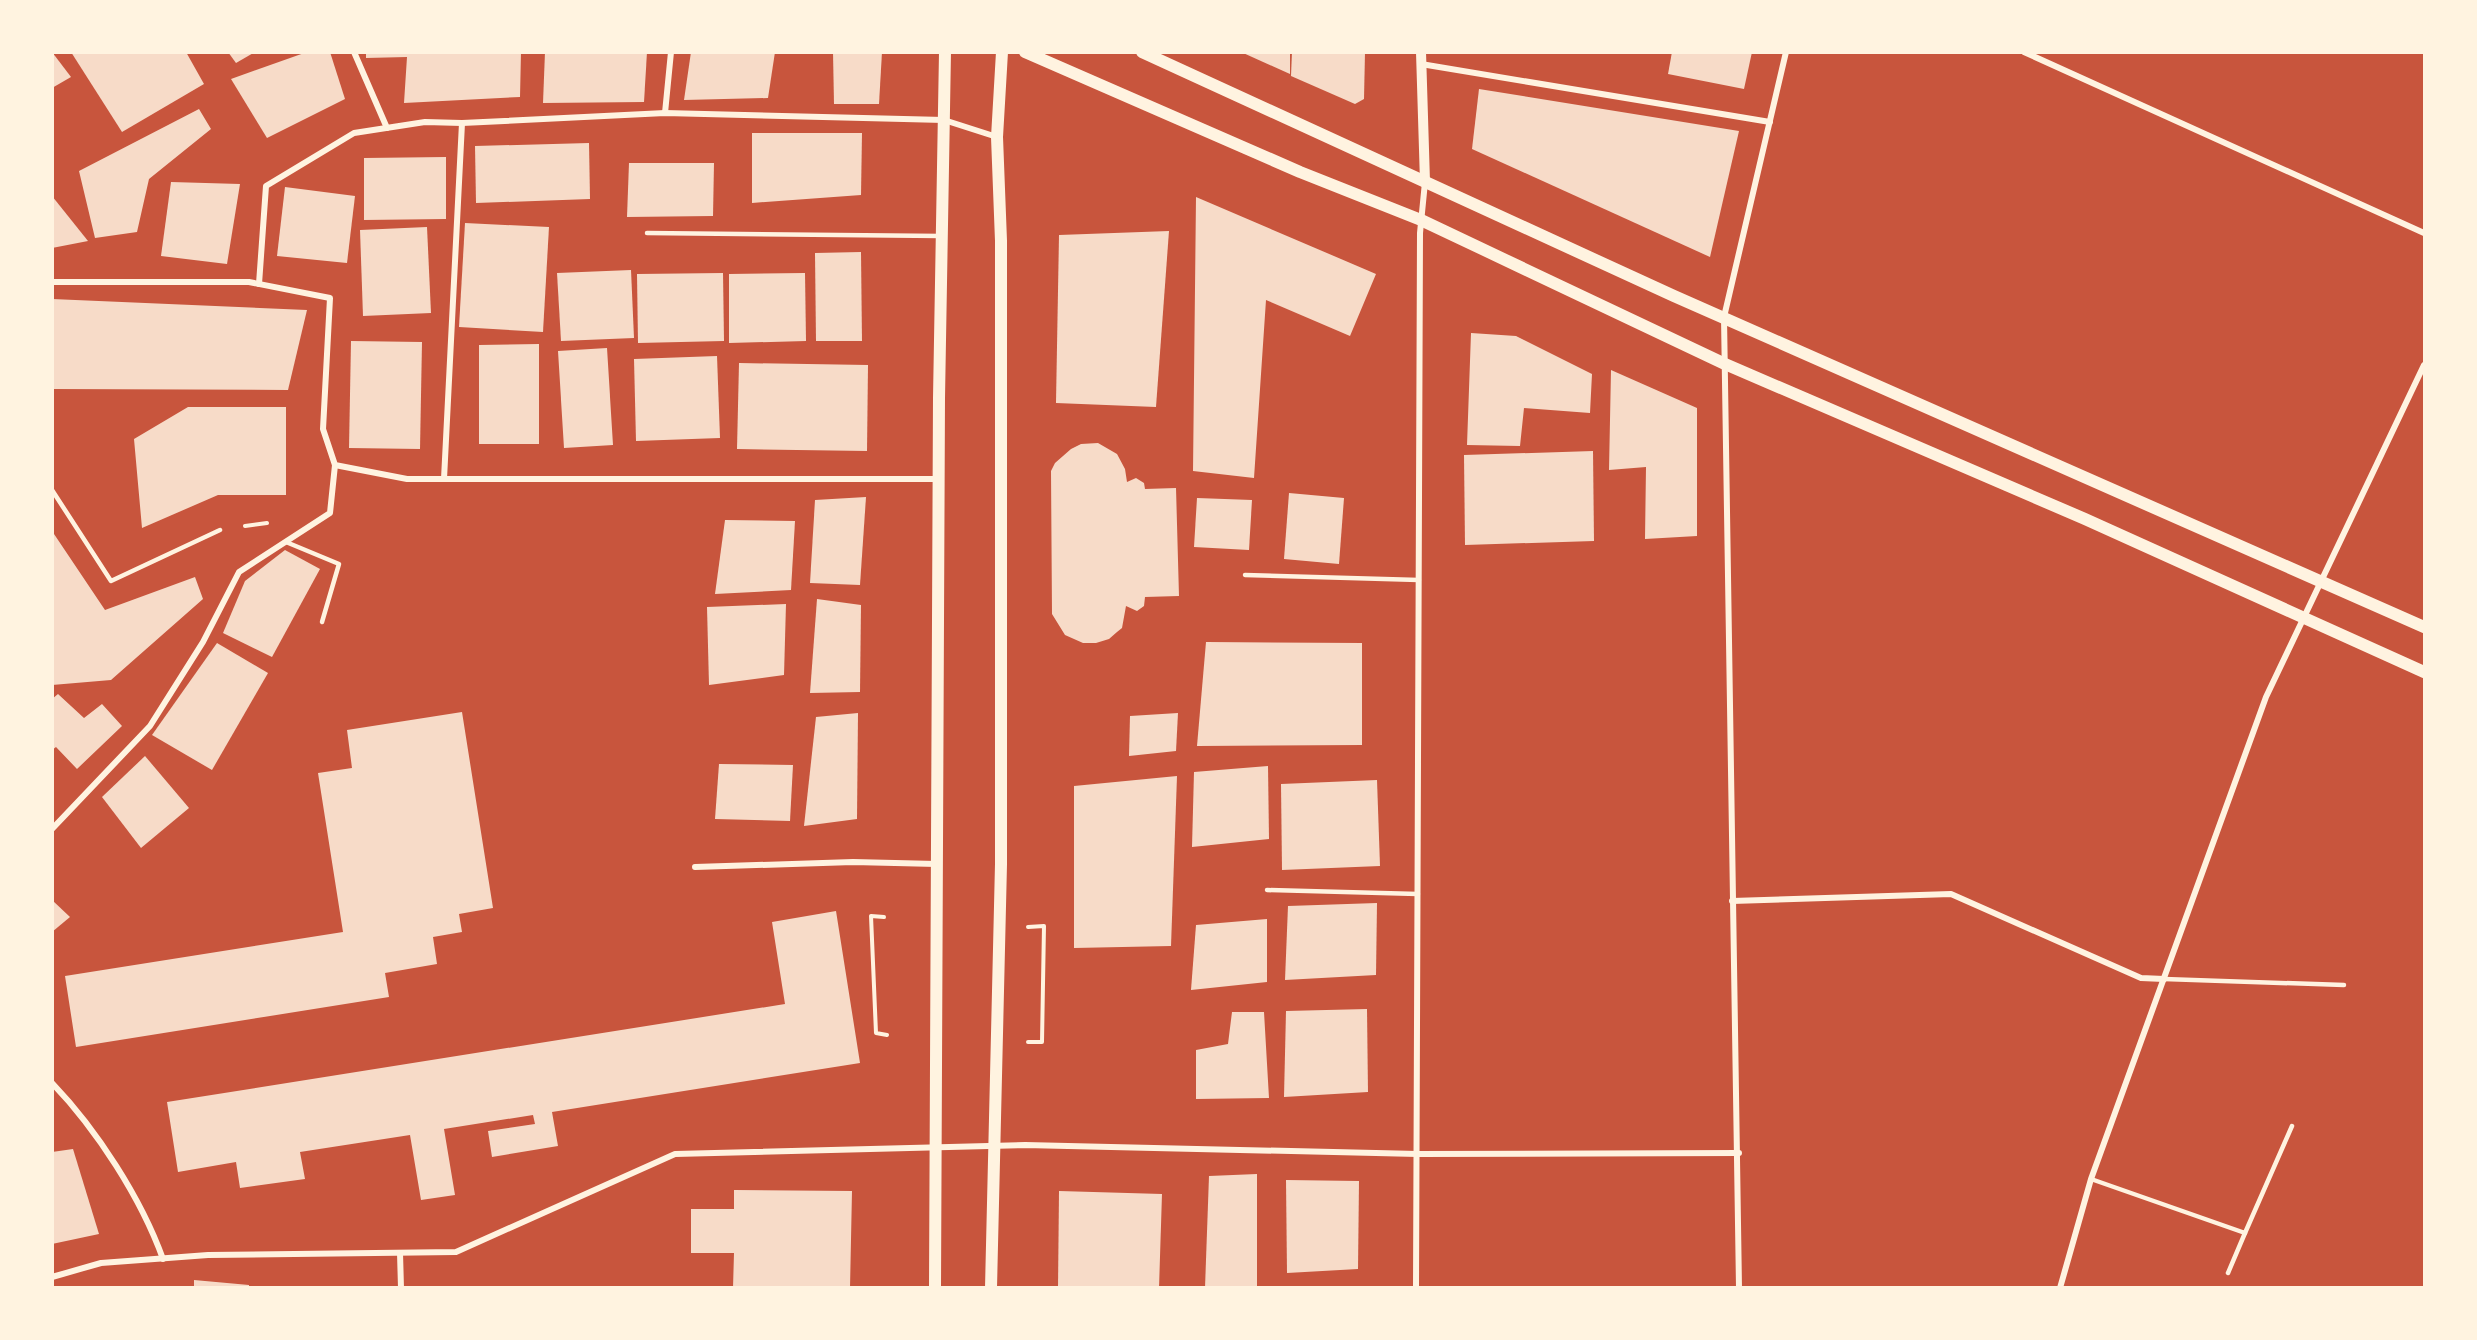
<svg xmlns="http://www.w3.org/2000/svg" width="2477" height="1340" viewBox="0 0 2477 1340" font-family="'Asap Condensed',sans-serif">
  <rect width="100%" height="100%" fill="#c8553d"/>
  <g fill="#f7dbc8">
    <polygon points="52,52 71,77 52,88"/>
    <polygon points="71,52 186,52 204,84 122,132"/>
    <polygon points="228,52 255,52 236,63"/>
    <polygon points="307,52 330,52 345,99 267,138 231,79"/>
    <polygon points="366,52 521,52 520,97 404,103 407,57 366,58"/>
    <polygon points="545,52 647,52 644,102 543,103"/>
    <polygon points="691,52 775,52 768,98 684,100"/>
    <polygon points="833,52 882,52 879,104 834,104"/>
    <polygon points="1241,52 1290,52 1290,74"/>
    <polygon points="1292,52 1365,52 1364,99 1355,104 1291,76"/>
    <polygon points="1672,52 1752,52 1744,89 1668,74"/>
    <polygon points="1479,89 1739,131 1710,257 1472,149"/>
    <polygon points="199,109 211,129 149,179 137,232 95,238 79,171"/>
    <polygon points="752,133 862,133 861,195 752,203"/>
    <polygon points="589,143 590,199 476,203 475,146"/>
    <polygon points="446,157 446,219 364,220 364,158"/>
    <polygon points="629,163 714,163 713,216 627,217"/>
    <polygon points="171,182 240,184 227,264 161,256"/>
    <polygon points="285,187 355,196 347,263 277,256"/>
    <polygon points="52,196 88,241 52,248"/>
    <polygon points="1196,197 1376,274 1350,336 1266,300 1254,478 1193,471"/>
    <polygon points="465,223 549,227 543,332 459,327"/>
    <polygon points="427,227 431,313 363,316 360,230"/>
    <polygon points="1169,231 1156,407 1056,403 1059,235"/>
    <polygon points="861,252 862,341 816,341 815,253"/>
    <polygon points="631,270 634,338 561,341 557,273"/>
    <polygon points="723,273 724,341 638,343 637,274"/>
    <polygon points="805,273 806,341 729,343 729,274"/>
    <polygon points="52,299 307,310 288,390 52,389"/>
    <polygon points="1471,333 1516,336 1592,374 1590,413 1524,408 1520,446 1467,445"/>
    <polygon points="351,341 422,342 420,449 349,448"/>
    <polygon points="539,344 539,444 479,444 479,345"/>
    <polygon points="607,348 613,445 564,448 558,351"/>
    <polygon points="717,356 720,438 636,441 634,359"/>
    <polygon points="739,363 868,365 867,451 737,449"/>
    <polygon points="1611,370 1697,408 1697,536 1645,539 1646,467 1609,470"/>
    <polygon points="188,407 286,407 286,495 218,495 142,528 134,439"/>
    <polygon points="1098,443 1117,454 1125,469 1127,482 1136,478 1144,483 1145,489 1176,488 1179,596 1145,597 1144,606 1137,611 1126,606 1122,628 1117,632 1109,639 1096,643 1083,643 1065,635 1052,614 1051,471 1055,463 1071,449 1081,444"/>
    <polygon points="1593,451 1594,541 1465,545 1464,455"/>
    <polygon points="1289,493 1344,498 1339,564 1284,559"/>
    <polygon points="866,497 860,585 810,583 815,500"/>
    <polygon points="1197,498 1252,500 1249,550 1194,547"/>
    <polygon points="725,520 795,521 791,590 715,594"/>
    <polygon points="52,531 105,610 195,577 203,599 111,680 52,685"/>
    <polygon points="285,550 320,569 272,657 223,633 245,581"/>
    <polygon points="817,599 861,605 860,692 810,693"/>
    <polygon points="786,604 784,675 709,685 707,607"/>
    <polygon points="1206,642 1362,643 1362,745 1197,746"/>
    <polygon points="217,643 268,673 212,770 152,735"/>
    <polygon points="58,694 84,718 102,704 122,726 77,769 56,747 52,750 52,699"/>
    <polygon points="462,712 493,908 459,914 462,932 433,937 437,964 385,973 389,997 76,1047 65,976 343,932 318,773 352,768 347,730"/>
    <polygon points="858,713 857,819 804,826 816,717"/>
    <polygon points="1178,713 1176,751 1129,756 1130,716"/>
    <polygon points="145,756 189,808 141,848 102,797"/>
    <polygon points="719,764 793,765 790,821 715,819"/>
    <polygon points="1268,766 1269,839 1192,847 1194,772"/>
    <polygon points="1177,776 1171,946 1074,948 1074,786"/>
    <polygon points="1377,780 1380,866 1282,870 1281,784"/>
    <polygon points="52,900 70,917 52,932"/>
    <polygon points="1377,903 1376,975 1285,980 1288,906"/>
    <polygon points="836,911 860,1063 552,1112 558,1146 492,1157 488,1131 535,1124 533,1115 444,1129 455,1195 421,1200 410,1135 300,1152 305,1179 240,1188 236,1162 178,1172 167,1102 785,1004 772,922"/>
    <polygon points="1267,919 1267,982 1191,990 1196,925"/>
    <polygon points="1367,1009 1368,1092 1284,1097 1286,1011"/>
    <polygon points="1232,1012 1264,1012 1269,1098 1196,1099 1196,1050 1228,1044"/>
    <polygon points="73,1149 99,1234 52,1244 52,1152"/>
    <polygon points="1257,1174 1257,1288 1205,1288 1209,1176"/>
    <polygon points="1286,1180 1359,1181 1358,1269 1287,1273"/>
    <polygon points="734,1190 852,1191 850,1288 733,1288 734,1253 691,1253 691,1209 734,1209"/>
    <polygon points="1059,1191 1162,1194 1159,1288 1058,1288"/>
    <polygon points="194,1280 249,1285 249,1288 194,1288"/>
  </g>
  <g fill="none" stroke-linecap="round" stroke-linejoin="round">
    <g stroke="#fff3e0" stroke-width="4">
      <polyline points="245,526 267,523"/>
      <polyline points="884,917 871,916 876,1033 887,1035"/>
      <polyline points="1028,1042 1042,1042 1044,926 1028,927"/>
    </g>
    <g stroke="#fff3e0" stroke-width="4.5">
      <polyline points="647,233 941,236"/>
      <polyline points="52,490 111,581 220,530"/>
      <polyline points="286,542 339,564 322,622"/>
      <polyline points="1245,575 1419,580"/>
      <polyline points="1267,890 1418,894"/>
      <polyline points="2164,979 2344,985"/>
      <polyline points="2091,1179 2245,1233 2292,1126"/>
      <polyline points="2228,1273 2245,1233"/>
    </g>
    <g stroke="#fff3e0" stroke-width="6">
      <polyline points="354,52 387,128"/>
      <polyline points="2024,52 2424,233"/>
      <polyline points="1421,64 1770,122"/>
      <polyline points="665,113 671,52"/>
      <polyline points="52,282 249,282 330,298 323,429 335,465 407,479 938,479"/>
      <polyline points="259,284 266,186 354,133 425,122 462,123 665,113 944,120 997,137"/>
      <polyline points="444,479 462,123"/>
      <polyline points="52,829 150,726 203,642 239,572 330,513 335,465"/>
      <polyline points="695,867 853,862 937,864"/>
      <polyline points="1732,901 1951,894 2141,978 2164,979"/>
      <path d="M52,1083C97,1130 141,1198 163,1259"/>
      <polyline points="400,1253 401,1288"/>
      <polyline points="52,1277 101,1263 208,1255 456,1252 675,1154 1025,1145 1418,1154 1739,1153"/>
      <polyline points="1416,1288 1420,233 1425,182"/>
      <polyline points="1739,1288 1724,317 1786,52"/>
      <polyline points="2060,1288 2091,1179 2266,697 2424,365"/>
    </g>
    <polyline stroke="#fff3e0" stroke-width="10" points="1421,52 1425,182"/>
    <g stroke="#fff3e0" stroke-width="12">
      <polyline points="1025,52 1300,172 1421,220 1725,364 2085,519 2424,672"/>
      <polyline points="1142,52 1674,296 2424,627"/>
      <polyline points="935,1288 939,398 945,52"/>
      <polyline points="991,1288 1001,864 1001,241 997,137 1002,52"/>
    </g>
  </g>
  <rect width="2477" height="1340" fill="none" stroke="#fff3e0" stroke-width="108"/>
</svg>
